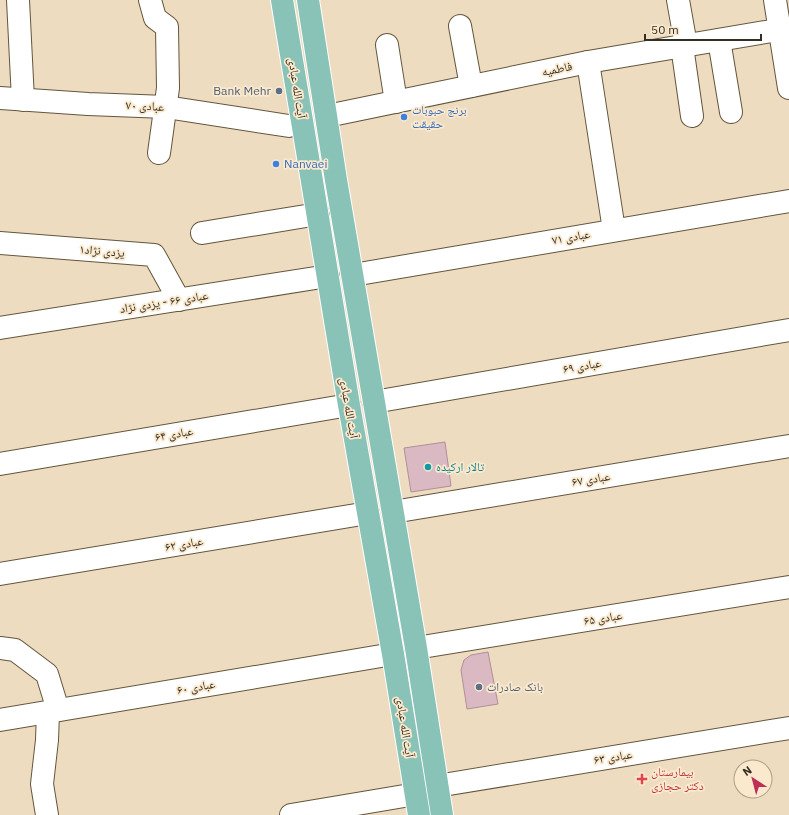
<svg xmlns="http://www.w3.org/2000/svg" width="789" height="815" viewBox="0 0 789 815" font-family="'IBM Plex Sans','Noto Naskh Arabic',sans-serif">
  <rect width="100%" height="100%" fill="#eddcc0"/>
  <g fill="#dbb9c3" stroke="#b08f99">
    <polygon points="445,442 451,486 411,492 404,448"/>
    <polygon points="488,652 498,704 467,709 461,670 464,660 471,655"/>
  </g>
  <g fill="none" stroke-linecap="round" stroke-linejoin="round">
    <defs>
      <g id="minor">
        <polyline points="18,0 23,100"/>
        <polyline points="150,0 155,18 167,27 168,88 159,153"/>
        <polyline points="678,0 686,45"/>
        <polyline points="775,0 789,88"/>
        <polyline points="460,26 471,86"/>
        <polyline points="719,40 731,112"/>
        <polyline points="387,45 396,102"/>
        <polyline points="682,46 692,116"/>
        <polyline points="588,62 614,230"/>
        <polyline points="0,98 88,104 166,107 289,126"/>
        <polyline points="327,116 588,62 789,28"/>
        <polyline points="202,233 318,214"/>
        <polyline points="0,243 154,255 179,300"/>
        <polyline points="353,275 789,201"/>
        <polyline points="0,328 328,276"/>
        <polyline points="374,402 789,330"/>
        <polyline points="0,464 349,405"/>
        <polyline points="393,512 789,446"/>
        <polyline points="0,574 368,513"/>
        <polyline points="0,648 15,650 47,674 58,710"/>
        <polyline points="416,648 789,587"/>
        <polyline points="0,720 393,654"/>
        <polyline points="437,786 789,728"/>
        <polyline points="47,815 42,784 47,740 48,712"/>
        <polyline points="291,815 416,794"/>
      </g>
      <g id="major">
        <polyline points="282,0 349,405 393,654 419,815"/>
        <polyline points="308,0 336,180 416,648 442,815"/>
      </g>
    </defs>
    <use href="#minor" stroke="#63553d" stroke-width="24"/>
    <use href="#major" stroke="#fff" stroke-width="24"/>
    <use href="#minor" stroke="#fff" stroke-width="22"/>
    <use href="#major" stroke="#89c2b6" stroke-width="22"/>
  </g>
  <g fill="#5c6f8a" stroke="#fae9cd" stroke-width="1.5">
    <circle cx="279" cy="91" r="4"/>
    <circle cx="479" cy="687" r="4"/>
  </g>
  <g fill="#3f7fe0" stroke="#fae9cd" stroke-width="1.5">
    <circle cx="404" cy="117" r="4"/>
    <circle cx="276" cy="164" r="4"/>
  </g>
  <circle fill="#0f9aa8" stroke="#fae9cd" stroke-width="1.5" cx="428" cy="467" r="4"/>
  <path fill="#e0444e" stroke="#fae9cd" stroke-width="1.5" d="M640 773h4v4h4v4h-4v4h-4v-4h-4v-4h4z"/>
  <g text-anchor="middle" stroke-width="3.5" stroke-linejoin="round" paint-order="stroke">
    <g font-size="12" fill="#342d23" stroke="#fae9cd">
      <text transform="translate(557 69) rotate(-12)" y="4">فاطمیه</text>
      <text transform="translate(297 88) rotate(81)" y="4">آیت الله عبادی</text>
      <text transform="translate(145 106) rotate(3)" y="4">عبادی ۷۰</text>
      <text transform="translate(571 237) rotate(-10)" y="4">عبادی ۷۱</text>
      <text transform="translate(102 251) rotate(5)" y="4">یزدی نژاد۱</text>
      <text transform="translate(164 302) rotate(-9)" y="4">عبادی ۶۶ - یزدی نژاد</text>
      <text transform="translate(582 366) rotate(-10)" y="4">عبادی ۶۹</text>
      <text transform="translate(349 408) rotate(80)" y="4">آیت الله عبادی</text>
      <text transform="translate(174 434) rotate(-10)" y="4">عبادی ۶۴</text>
      <text transform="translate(591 479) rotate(-9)" y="4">عبادی ۶۷</text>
      <text transform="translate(184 544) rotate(-10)" y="4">عبادی ۶۲</text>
      <text transform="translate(603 618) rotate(-9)" y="4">عبادی ۶۵</text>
      <text transform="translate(196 687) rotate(-10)" y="4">عبادی ۶۰</text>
      <text transform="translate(405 727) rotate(81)" y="4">آیت الله عبادی</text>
      <text transform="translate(613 757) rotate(-9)" y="4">عبادی ۶۳</text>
    </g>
    <g font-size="12" fill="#4e5e75" stroke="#fae9cd" text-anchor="end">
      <text x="271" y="95">Bank Mehr</text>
      <text x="487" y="691" text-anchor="start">بانک صادرات</text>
    </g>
    <g font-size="12" fill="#366cbe" stroke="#fae9cd" text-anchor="start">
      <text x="412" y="114">برنج حبوبات<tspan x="412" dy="14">حقیقت</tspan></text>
      <text x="284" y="168">Nanvaei</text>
    </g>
    <g font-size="12" fill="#0d838f" stroke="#fae9cd" text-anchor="start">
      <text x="436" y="471">تالار ارکیده</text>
    </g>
    <g font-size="12" fill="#be3a42" stroke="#fae9cd" text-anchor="start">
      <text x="651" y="776">بیمارستان<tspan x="651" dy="14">دکتر حجازی</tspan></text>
    </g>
  </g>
  <g transform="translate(753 779) rotate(324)"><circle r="19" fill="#fae9cd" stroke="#ab9e89"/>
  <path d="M0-3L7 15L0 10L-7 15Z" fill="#be2e56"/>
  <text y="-6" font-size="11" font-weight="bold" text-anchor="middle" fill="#342d23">N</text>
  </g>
  <path d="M645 34v6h116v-6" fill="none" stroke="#342d23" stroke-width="2"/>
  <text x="651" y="34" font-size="12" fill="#342d23" stroke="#fae9cd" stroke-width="3" paint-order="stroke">50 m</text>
</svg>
